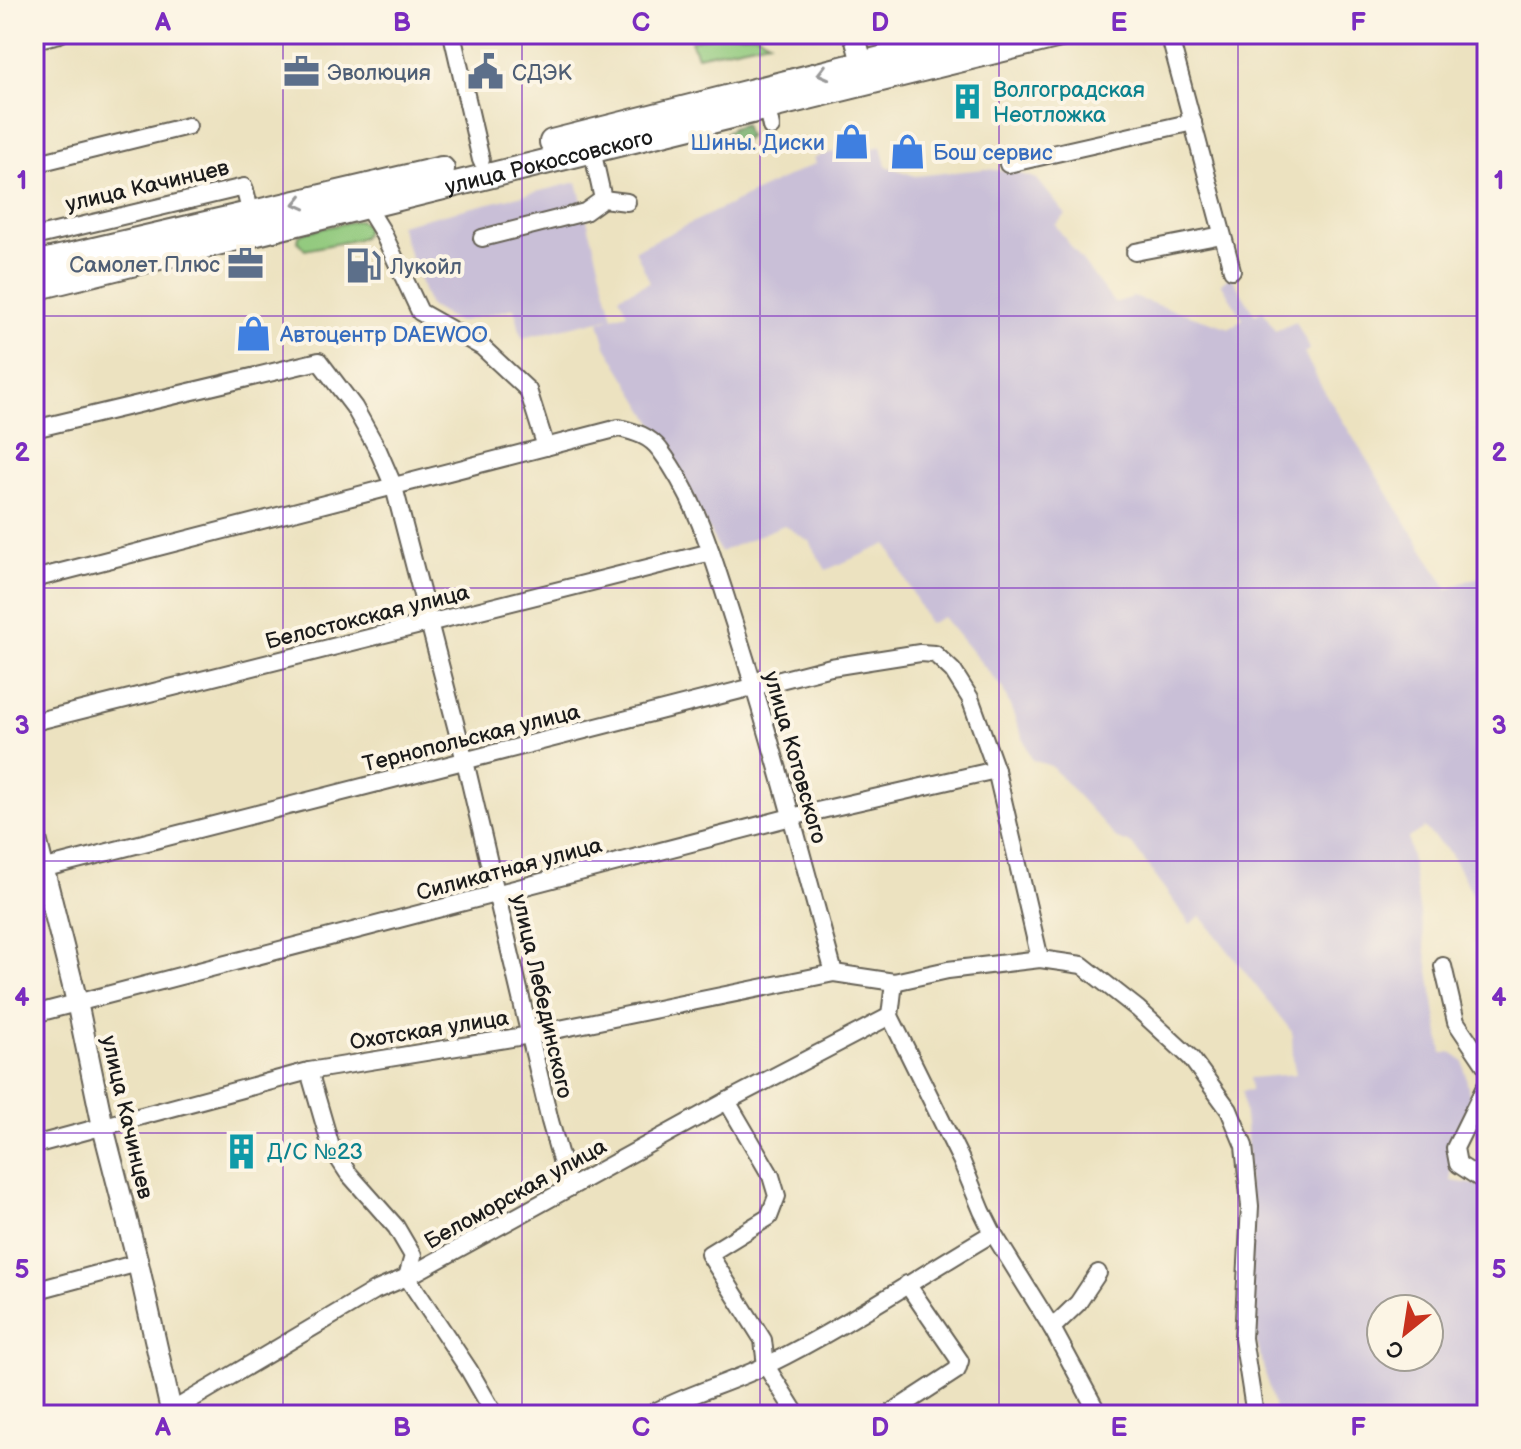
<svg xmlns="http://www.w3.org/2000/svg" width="1521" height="1449" viewBox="0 0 1521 1449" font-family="'Balsamiq Sans',sans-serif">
  <rect width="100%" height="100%" fill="#fcf5e5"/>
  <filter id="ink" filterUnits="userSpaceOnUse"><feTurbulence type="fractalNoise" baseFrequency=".0125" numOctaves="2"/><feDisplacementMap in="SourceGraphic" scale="16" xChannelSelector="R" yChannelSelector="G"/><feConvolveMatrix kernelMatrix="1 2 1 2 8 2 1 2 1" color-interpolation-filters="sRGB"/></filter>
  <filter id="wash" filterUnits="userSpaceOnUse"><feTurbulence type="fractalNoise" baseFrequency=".006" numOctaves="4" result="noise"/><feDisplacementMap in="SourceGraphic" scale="32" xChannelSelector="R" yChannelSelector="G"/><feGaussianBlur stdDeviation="1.8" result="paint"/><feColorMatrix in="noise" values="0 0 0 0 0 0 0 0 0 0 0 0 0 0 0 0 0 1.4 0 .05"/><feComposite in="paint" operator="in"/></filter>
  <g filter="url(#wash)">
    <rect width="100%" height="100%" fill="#ece2c0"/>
    <path fill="#c9bfd7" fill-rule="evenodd" d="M881,146L886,166L915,176L985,169L1014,172L1037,179L1066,215L1055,225L1114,303L1133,297L1230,328L1243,319L1221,283L1231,276L1255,315L1263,311L1275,331L1296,322L1310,349L1304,353L1321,386L1448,590L1467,580L1487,576V921L1451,854L1424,828L1408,838L1442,1053H1452L1463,1061L1472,1109L1450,1139L1451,1181L1486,1186L1487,1191V1415H1276L1249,1312L1247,1134L1242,1091L1251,1090L1250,1078L1296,1074L1293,1060L1292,1032L1201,916L1190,924L1132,844L1117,839L1051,766L1032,760L1003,689L943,617L929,624L887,544L826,570L809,541L784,525L720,552L667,446L606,346L599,322L612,317L522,338L514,308L458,322L429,306L399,225L577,182L613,317L627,313L619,296L650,282L635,250L816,163L813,158L845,148L847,155ZM1381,1309H1429V1357H1381Z"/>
    <g fill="#91c97d" stroke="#56724c" stroke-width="2">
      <polygon points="719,34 756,34 769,41 697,56 691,41"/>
      <polygon points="359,220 367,226 364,236 359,239 305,250 298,242 299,236 305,232"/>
    </g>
    <polygon fill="#74ad6c" stroke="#486444" stroke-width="2" points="744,124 748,136 742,145 717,147 715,142 732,128"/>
  </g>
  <g filter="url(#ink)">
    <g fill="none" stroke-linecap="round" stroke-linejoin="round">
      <defs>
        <g id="minor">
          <polyline points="452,34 481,160"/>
          <polyline points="1169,34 1232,270"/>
          <polyline points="34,40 60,34"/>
          <polyline points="767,107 771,127"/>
          <polyline points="592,150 603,199 627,202"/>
          <polyline points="34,164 188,126"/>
          <polyline points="1008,164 1193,122"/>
          <polyline points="366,205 382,231 420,312 482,347 528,390 546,447"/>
          <polyline points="34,237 244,187 251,214"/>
          <polyline points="482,238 585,212 603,199"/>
          <polyline points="1135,252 1222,235"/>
          <polyline points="34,429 319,361 354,407 378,450 394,487 465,761 550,1121 569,1188"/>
          <path d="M34,579L619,428C635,432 650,436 660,450C698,500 715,564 734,623C771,738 802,856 834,973"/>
          <polyline points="34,722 711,552"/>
          <polyline points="34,871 831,667 920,653 935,654 953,671 970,698 996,770 1040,959"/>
          <polyline points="1443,966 1456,1022 1487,1068"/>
          <polyline points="894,982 890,1016 961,1160 982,1211 993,1233 1052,1328 1099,1415"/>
          <polyline points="34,1014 791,817 996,770"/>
          <polyline points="309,1071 331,1147 348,1173 396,1227 413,1256 407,1277 469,1370 495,1415"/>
          <polyline points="1487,1083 1455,1148 1458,1164 1487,1183"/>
          <polyline points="727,1101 771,1176 777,1196 769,1217 709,1254 763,1340 766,1366 797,1415"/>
          <polyline points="34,1145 309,1071 530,1035 834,973 894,982 948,970 1040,959 1082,965 1138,1009 1191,1058 1229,1110 1244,1146 1250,1206 1243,1338 1255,1415"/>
          <polyline points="34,1291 138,1263"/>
          <polyline points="1052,1328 1078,1303 1098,1273"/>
          <polyline points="165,1415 374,1291 407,1277 727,1101 890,1016"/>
          <path d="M649,1415C687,1394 728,1384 767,1365C845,1327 918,1277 993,1233"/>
          <polyline points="888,1415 957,1370 960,1361 907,1284"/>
        </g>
        <g id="major">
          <polyline points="854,34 866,76"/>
          <polyline points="905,34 914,66"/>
          <polyline points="34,831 77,1002 103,1127 138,1263 172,1415"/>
        </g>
        <g id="highway">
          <polyline points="552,142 980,34"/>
          <polyline points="34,264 442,169"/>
          <path id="s1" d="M34,288L1064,34"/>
        </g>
      </defs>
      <use href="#minor" stroke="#656155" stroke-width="20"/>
      <use href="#major" stroke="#656155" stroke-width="24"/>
      <use href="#highway" stroke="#656155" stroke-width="28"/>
      <use href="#minor" stroke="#fff" stroke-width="16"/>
      <use href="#major" stroke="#fff" stroke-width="20"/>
      <use href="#highway" stroke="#fff" stroke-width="24"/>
    </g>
    <defs><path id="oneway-chevron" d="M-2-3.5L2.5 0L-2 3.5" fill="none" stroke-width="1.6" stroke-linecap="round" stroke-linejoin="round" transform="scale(2)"/></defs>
    <g stroke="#999">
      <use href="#oneway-chevron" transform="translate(823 73) rotate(166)"/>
      <use href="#oneway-chevron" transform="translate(299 203) rotate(167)"/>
    </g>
  </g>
  <path fill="none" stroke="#7b2cbf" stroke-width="2" stroke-opacity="0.55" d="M283,34V1415M522,34V1415M760,34V1415M999,34V1415M1238,34V1415M34,316H1487M34,588H1487M34,861H1487M34,1133H1487"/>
  <defs>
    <symbol id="office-bare" viewBox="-9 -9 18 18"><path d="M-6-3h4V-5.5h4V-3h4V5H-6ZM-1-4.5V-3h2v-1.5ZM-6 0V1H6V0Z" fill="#5c6f8a" stroke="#fcf5e5" stroke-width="2.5" paint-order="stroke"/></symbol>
    <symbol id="civic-bare" viewBox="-9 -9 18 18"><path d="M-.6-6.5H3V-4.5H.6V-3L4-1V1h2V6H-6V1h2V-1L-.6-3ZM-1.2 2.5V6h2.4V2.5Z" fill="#5c6f8a" stroke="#fcf5e5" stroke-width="2.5" paint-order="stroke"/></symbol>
    <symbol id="building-bare" viewBox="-9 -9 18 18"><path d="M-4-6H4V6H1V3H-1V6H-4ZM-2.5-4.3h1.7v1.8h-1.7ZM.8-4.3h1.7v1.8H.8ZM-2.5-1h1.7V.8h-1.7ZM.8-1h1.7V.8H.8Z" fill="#0f9aa8" stroke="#fcf5e5" stroke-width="2.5" paint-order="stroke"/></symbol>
    <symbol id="shop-bare" viewBox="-9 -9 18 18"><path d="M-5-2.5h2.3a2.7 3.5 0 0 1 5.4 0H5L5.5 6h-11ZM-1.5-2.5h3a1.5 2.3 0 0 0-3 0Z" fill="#3f7fe0" stroke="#fcf5e5" stroke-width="2.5" paint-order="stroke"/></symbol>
    <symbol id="fuel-bare" viewBox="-9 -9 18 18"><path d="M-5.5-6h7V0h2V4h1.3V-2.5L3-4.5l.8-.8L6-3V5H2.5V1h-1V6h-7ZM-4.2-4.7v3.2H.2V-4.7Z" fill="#5c6f8a" stroke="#fcf5e5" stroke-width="2.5" paint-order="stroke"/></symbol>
  </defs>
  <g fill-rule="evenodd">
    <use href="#office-bare" x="276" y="46" width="51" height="51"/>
    <use href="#civic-bare" x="460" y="46" width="51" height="51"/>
    <use href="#building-bare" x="942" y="76" width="51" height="51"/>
    <use href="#shop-bare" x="826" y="116" width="51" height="51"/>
    <use href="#shop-bare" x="882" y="126" width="51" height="51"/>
    <use href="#office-bare" x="220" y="238" width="51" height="51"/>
    <use href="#fuel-bare" x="338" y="240" width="51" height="51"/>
    <use href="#shop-bare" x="228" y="308" width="51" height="51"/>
    <use href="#building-bare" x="216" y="1126" width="51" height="51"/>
  </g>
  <g text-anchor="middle" stroke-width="8" stroke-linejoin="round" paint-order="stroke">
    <g font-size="22" fill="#4e5e75" stroke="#fcf5e5" text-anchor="start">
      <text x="327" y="80">Эволюция</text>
      <text x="512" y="80">СДЭК</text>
      <text x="220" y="272" text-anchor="end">Самолет Плюс</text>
      <text x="390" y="274">Лукойл</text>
    </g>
    <g font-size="22" fill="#0d838f" stroke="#fcf5e5" text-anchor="start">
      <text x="993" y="97">Волгоградская<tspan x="993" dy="25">Неотложка</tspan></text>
      <text x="267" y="1159">Д/С №23</text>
    </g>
    <g font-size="22" fill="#366cbe" stroke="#fcf5e5" text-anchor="start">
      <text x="825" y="150" text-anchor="end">Шины. Диски</text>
      <text x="933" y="160">Бош сервис</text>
      <text x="280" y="342">Автоцентр DAEWOO</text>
    </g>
    <g font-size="22" fill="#1c1c1c" stroke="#fcf5e5">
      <text dy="8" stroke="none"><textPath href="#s1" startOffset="530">улица Рокоссовского</textPath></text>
      <text transform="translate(147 185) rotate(-13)" y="8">улица Качинцев</text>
      <text transform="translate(367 616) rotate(-14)" y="8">Белостокская улица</text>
      <text transform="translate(471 737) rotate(-14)" y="8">Тернопольская улица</text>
      <text transform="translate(796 757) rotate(74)" y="8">улица Котовского</text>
      <text transform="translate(509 868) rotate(-15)" y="8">Силикатная улица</text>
      <text transform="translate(543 996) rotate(77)" y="8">улица Лебединского</text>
      <text transform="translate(429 1029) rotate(-9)" y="8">Охотская улица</text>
      <text transform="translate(128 1117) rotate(77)" y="8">улица Качинцев</text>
      <text transform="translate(515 1193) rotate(-29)" y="8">Беломорская улица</text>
    </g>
  </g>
  <rect width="1521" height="1449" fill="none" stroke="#fcf5e5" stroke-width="88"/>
  <g transform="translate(1405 1333) rotate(210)"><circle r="38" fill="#fcf5e5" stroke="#a29e95" stroke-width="2"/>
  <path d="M0-6L14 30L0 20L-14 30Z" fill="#c8321e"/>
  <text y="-12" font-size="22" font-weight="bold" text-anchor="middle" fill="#1c1c1c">С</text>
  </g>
  <rect x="44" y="44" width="1433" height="1361" fill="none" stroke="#7b2cbf" stroke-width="3"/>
  <g font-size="26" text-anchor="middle" font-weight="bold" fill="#7b2cbf">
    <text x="163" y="31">A</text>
    <text x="402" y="31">B</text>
    <text x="641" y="31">C</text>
    <text x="880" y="31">D</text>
    <text x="1119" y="31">E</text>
    <text x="1358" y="31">F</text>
    <text x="22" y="189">1</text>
    <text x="1499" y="189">1</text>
    <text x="22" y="461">2</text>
    <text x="1499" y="461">2</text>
    <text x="22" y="734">3</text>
    <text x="1499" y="734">3</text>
    <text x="22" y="1006">4</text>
    <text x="1499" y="1006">4</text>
    <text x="22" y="1278">5</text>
    <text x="1499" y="1278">5</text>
    <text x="163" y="1436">A</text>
    <text x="402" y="1436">B</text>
    <text x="641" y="1436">C</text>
    <text x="880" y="1436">D</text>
    <text x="1119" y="1436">E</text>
    <text x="1358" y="1436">F</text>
  </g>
</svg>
